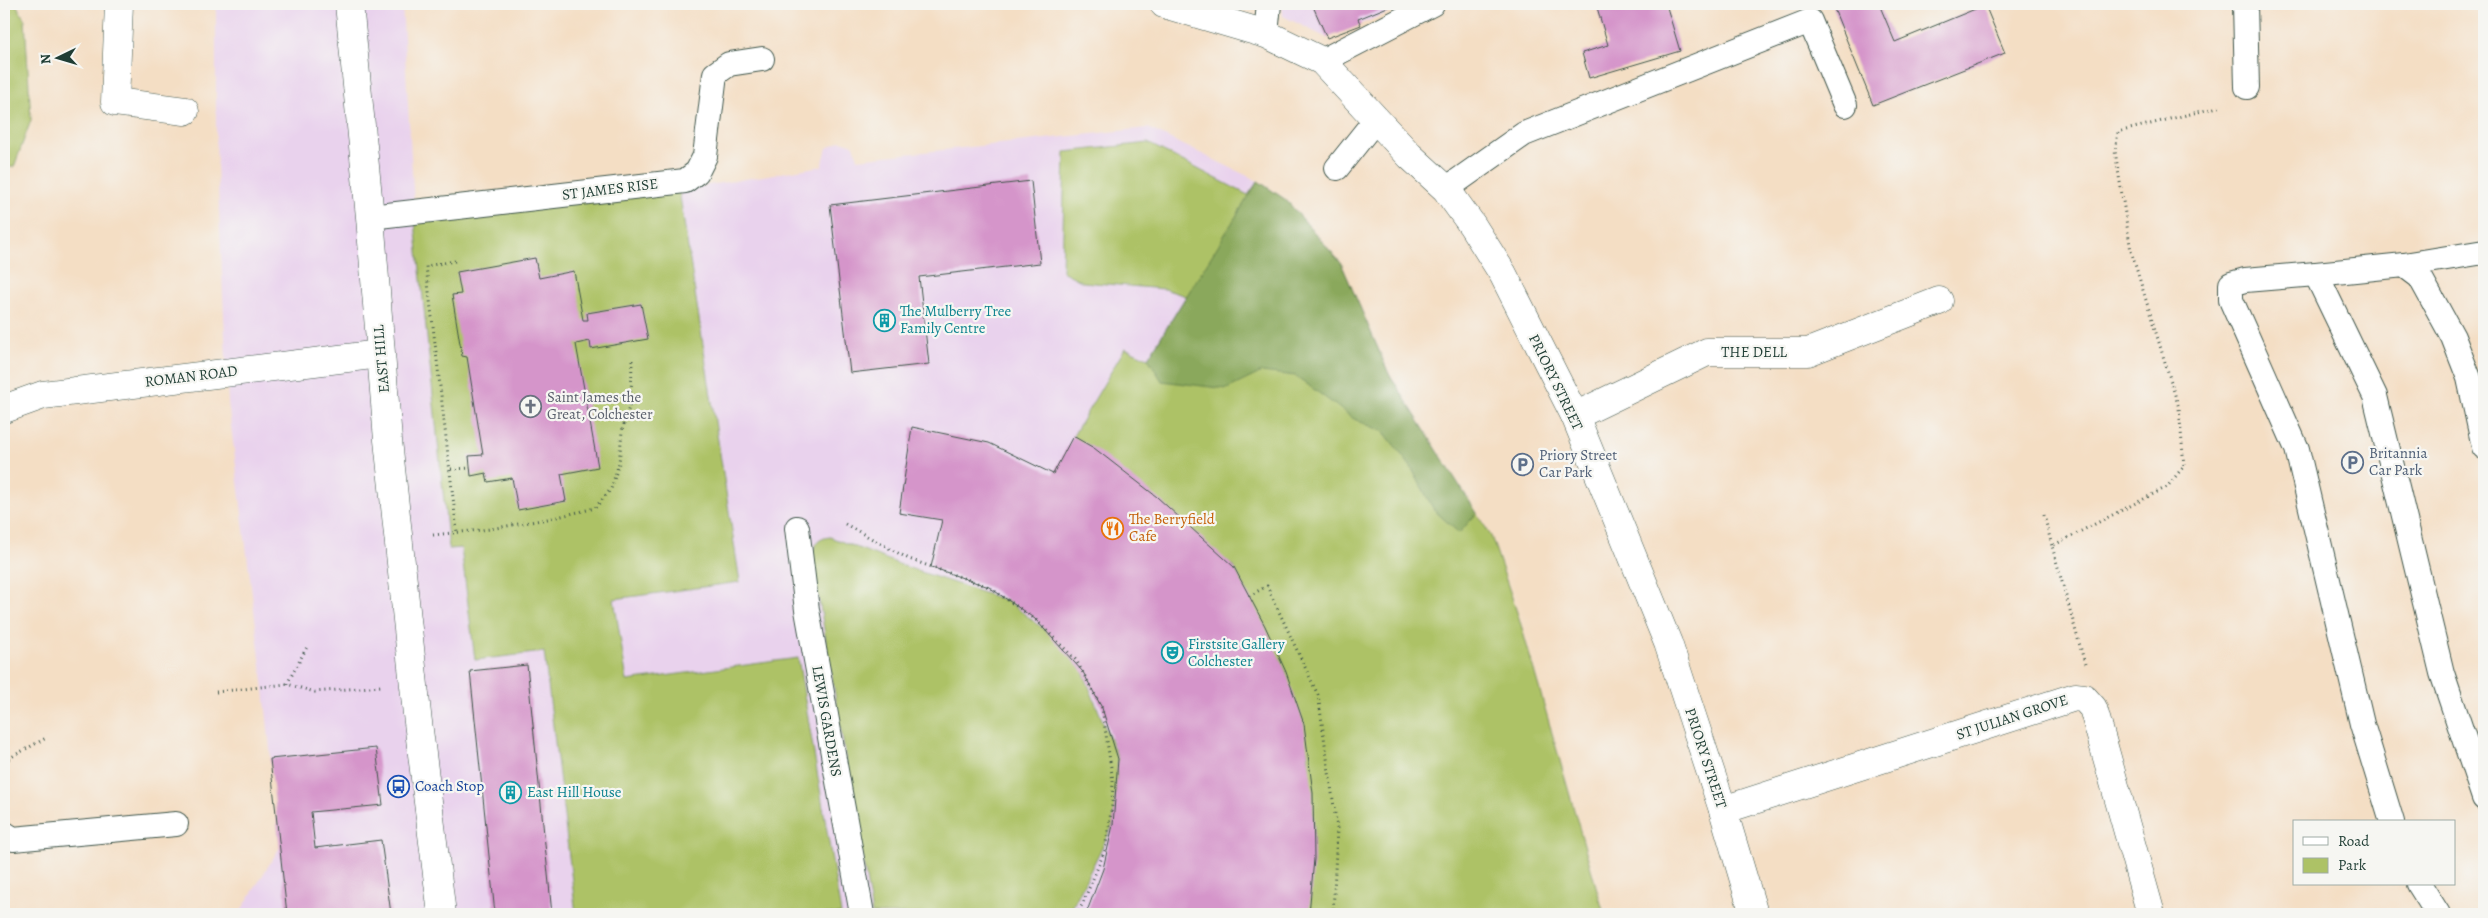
<svg xmlns="http://www.w3.org/2000/svg" width="2488" height="918" viewBox="0 0 2488 918" font-family="Alegreya,serif">
  <rect width="100%" height="100%" fill="#f6f6f2"/>
  <filter id="ink" filterUnits="userSpaceOnUse"><feTurbulence type="fractalNoise" baseFrequency=".02" numOctaves="2"/><feDisplacementMap in="SourceGraphic" scale="10" xChannelSelector="R" yChannelSelector="G"/><feConvolveMatrix kernelMatrix="1 2 1 2 8 2 1 2 1" color-interpolation-filters="sRGB"/></filter>
  <filter id="wash" filterUnits="userSpaceOnUse"><feTurbulence type="fractalNoise" baseFrequency=".0096" numOctaves="4" result="noise"/><feDisplacementMap in="SourceGraphic" scale="20" xChannelSelector="R" yChannelSelector="G"/><feGaussianBlur stdDeviation="1.12" result="paint"/><feColorMatrix in="noise" values="0 0 0 0 0 0 0 0 0 0 0 0 0 0 0 0 0 1.4 0 .05"/><feComposite in="paint" operator="in"/></filter>
  <g filter="url(#wash)">
    <rect width="100%" height="100%" fill="#f4dec4"/>
    <g fill="#e9d2ed">
      <polygon points="216,4 402,4 415,222 679,190 822,166 827,148 841,141 854,145 858,159 1148,128 1258,181 1286,200 1341,263 1389,374 1491,536 1519,618 1604,914 239,914 280,847 264,690 228,402 216,143"/>
      <polygon points="1282,4 1409,4 1327,38 1283,16"/>
    </g>
    <g fill="#adc266" stroke="#66804d">
      <polygon points="4,4 16,4 25,20 31,120 14,167 4,167"/>
      <polygon points="1148,143 1248,195 1258,181 1286,200 1341,263 1389,374 1491,536 1519,618 1604,914 1305,914 1314,829 1308,754 1286,672 1234,567 1073,436 1125,348 1148,358 1186,296 1164,289 1083,282 1062,271 1065,152"/>
      <polygon points="679,190 740,582 614,599 627,681 798,658 841,914 576,914 544,652 475,660 461,548 449,549 415,222"/>
      <path d="M830,537L909,568L1008,601L1050,634L1083,672L1118,759L1113,825L1069,914H872L812,558C813,546 817,538 830,537Z"/>
    </g>
    <polygon fill="#8aa85b" stroke="#547248" points="1258,181 1286,200 1341,263 1389,374 1477,513 1459,533 1434,510 1411,467 1384,432 1354,419 1296,376 1262,372 1227,389 1162,381 1148,358"/>
    <g id="blocks">
      <g fill="#d595ca">
        <polygon points="1312,4 1395,4 1358,19 1361,25 1327,38"/>
        <polygon points="1596,4 1666,4 1680,51 1589,78 1582,53 1608,45"/>
        <polygon points="1832,4 1879,4 1895,42 1985,5 2005,53 1873,105"/>
        <polygon points="1031,181 1040,263 919,277 929,364 850,373 830,205"/>
        <polygon points="535,258 539,278 574,271 583,320 588,320 587,313 641,304 648,339 591,349 590,341 576,344 598,467 561,474 566,501 518,510 512,478 488,482 486,473 471,476 469,456 483,455 467,357 462,356 452,295 461,294 457,272"/>
        <polygon points="912,427 989,443 1053,474 1073,436 1094,448 1157,497 1234,567 1265,626 1286,672 1304,724 1313,793 1314,859 1309,914 1086,914 1103,869 1113,825 1118,759 1102,708 1083,672 1035,619 989,587 931,567 942,520 899,513"/>
        <polygon points="527,665 552,914 495,914 470,671"/>
        <polygon points="376,748 383,805 311,812 315,848 381,840 391,914 287,914 270,759"/>
      </g>
    </g>
  </g>
  <g filter="url(#ink)">
    <use href="#blocks" fill-opacity="0" stroke="#3f554a" stroke-width="1"/>
    <g fill="none" stroke-linecap="round" stroke-linejoin="round">
      <defs>
        <g id="service">
          <polyline points="2245,4 2247,87"/>
          <polyline points="1266,34 1269,4"/>
          <polyline points="1322,61 1432,4"/>
          <polyline points="1337,168 1376,119"/>
          <polyline points="1446,189 1524,134 1810,21 1845,105"/>
          <polyline points="370,217 685,181 697,172 705,156 715,74 729,64 762,59"/>
          <polyline points="2404,265 2484,252"/>
          <polyline points="2316,274 2404,265 2420,277 2453,337 2469,378 2484,447"/>
          <polyline points="797,528 807,610 862,914"/>
          <polyline points="2392,822 2362,724 2297,449 2231,300 2231,284 2245,280 2316,274 2375,396 2442,673 2484,798"/>
          <polyline points="4,833 13,839 176,824"/>
          <polyline points="2419,884 2438,914"/>
        </g>
        <g id="minor">
          <polyline points="119,4 115,102 185,111"/>
          <polyline points="1164,4 1266,34 1322,61 1410,156 1446,189 1472,225 1503,274 1575,416 1668,643 1723,810 1754,914"/>
          <polyline points="4,409 43,395 380,354"/>
          <polyline points="1575,416 1707,352 1808,352 1939,301"/>
          <polyline points="1723,810 2075,697 2084,698 2093,708 2151,914"/>
        </g>
        <polyline id="tertiary" points="349,4 370,217 388,440 417,714 442,914"/>
      </defs>
      <use href="#service" stroke="#3f554a" stroke-width="26"/>
      <use href="#minor" stroke="#3f554a" stroke-width="29"/>
      <use href="#tertiary" stroke="#3f554a" stroke-width="29"/>
      <g stroke="#3f554a" stroke-width="3" stroke-dasharray="1 4" stroke-linecap="butt">
        <polyline points="455,261 426,266 457,532"/>
        <polyline points="451,469 471,468"/>
        <polyline points="2044,515 2052,546"/>
        <polyline points="845,524 909,559 989,587 1035,619 1076,660 1102,708 1113,781 1112,805 1105,850 1082,905 1076,914"/>
        <polyline points="433,535 490,529 553,518 595,508 611,489 619,463 622,431 631,400 632,360"/>
        <polyline points="1249,596 1267,586 1318,695 1337,828 1333,914"/>
        <polyline points="2085,664 2052,546 2167,487 2184,466 2179,408 2131,251 2115,151 2118,132 2222,106"/>
        <polyline points="287,684 307,647"/>
        <polyline points="216,692 287,684 315,692 381,686"/>
        <polyline points="4,761 46,738"/>
      </g>
      <use href="#service" stroke="#fff" stroke-width="24"/>
      <use href="#minor" stroke="#fff" stroke-width="28"/>
      <use href="#tertiary" stroke="#fff" stroke-width="28"/>
    </g>
  </g>
  <defs>
    <symbol id="building-ring" viewBox="-11 -11 22 22"><circle r="9.5" fill="#f6f6f2" stroke="#0f9aa8" stroke-width="1.5"/><path d="M-4-6H4V6H1V3H-1V6H-4ZM-2.5-4.3h1.7v1.8h-1.7ZM.8-4.3h1.7v1.8H.8ZM-2.5-1h1.7V.8h-1.7ZM.8-1h1.7V.8H.8Z" fill="#0f9aa8"/></symbol>
    <symbol id="church-ring" viewBox="-11 -11 22 22"><circle r="9.5" fill="#f6f6f2" stroke="#6b7280" stroke-width="1.5"/><path d="M-1.2-6h2.4v3.5h3.3v2.4h-3.3V6h-2.4V-.1h-3.3v-2.4h3.3Z" fill="#6b7280"/></symbol>
    <symbol id="parking-ring" viewBox="-11 -11 22 22"><circle r="9.5" fill="#f6f6f2" stroke="#5c6f8a" stroke-width="1.5"/><path d="M-3.5-5.5H1a3.5 3.5 0 0 1 0 7H-1V5.5H-3.5ZM-1-3.4V-.6H.8a1.4 1.4 0 0 0 0-2.8Z" fill="#5c6f8a"/></symbol>
    <symbol id="restaurant-ring" viewBox="-11 -11 22 22"><circle r="9.5" fill="#f6f6f2" stroke="#e8710a" stroke-width="1.5"/><path d="M-5-6h1v4h1v-4h1v4h1v-4h1v5L-1.5 .5V6h-2V.5L-5-1ZM5-6V6H3V1.5H1.5Q1.5-4 5-6Z" fill="#e8710a"/></symbol>
    <symbol id="theatre-ring" viewBox="-11 -11 22 22"><circle r="9.5" fill="#f6f6f2" stroke="#0f9aa8" stroke-width="1.5"/><path d="M-5-5.5Q0-4 5-5.5V0Q5 5 0 6Q-5 5-5 0ZM-3.3-2.5H-1v1.5H-3.3ZM1-2.5H3.3v1.5H1ZM-2.8 1Q0 5.5 2.8 1Z" fill="#0f9aa8"/></symbol>
    <symbol id="bus-ring" viewBox="-11 -11 22 22"><circle r="9.5" fill="#f6f6f2" stroke="#1a4fb4" stroke-width="1.5"/><path d="M-5-6H5V4H4V6H2V4H-2V6H-4V4H-5ZM-3.5-4V0h7V-4ZM-3.5 1.2v1.5H-2V1.2ZM2 1.2v1.5H3.5V1.2Z" fill="#1a4fb4"/></symbol>
  </defs>
  <g fill-rule="evenodd">
    <use href="#building-ring" x="872" y="308" width="25" height="25"/>
    <use href="#church-ring" x="518" y="394" width="25" height="25"/>
    <use href="#parking-ring" x="2340" y="450" width="25" height="25"/>
    <use href="#parking-ring" x="1510" y="452" width="25" height="25"/>
    <use href="#restaurant-ring" x="1100" y="516" width="25" height="25"/>
    <use href="#theatre-ring" x="1160" y="640" width="25" height="25"/>
    <use href="#bus-ring" x="386" y="774" width="25" height="25"/>
    <use href="#building-ring" x="498" y="780" width="25" height="25"/>
  </g>
  <g text-anchor="middle" stroke-width="4.5" stroke-linejoin="round" paint-order="stroke">
    <g font-size="15" fill="#1f3d34" stroke="#f6f6f2">
      <text transform="translate(610 189) rotate(-7)" y="5">ST JAMES RISE</text>
      <text x="1754" y="357">THE DELL</text>
      <text transform="translate(381 359) rotate(-95)" y="5">EAST HILL</text>
      <text transform="translate(191 376) rotate(-7)" y="5">ROMAN ROAD</text>
      <text transform="translate(1556 382) rotate(64)" y="5">PRIORY STREET</text>
      <text transform="translate(2012 717) rotate(-18)" y="5">ST JULIAN GROVE</text>
      <text transform="translate(827 721) rotate(80)" y="5">LEWIS GARDENS</text>
      <text transform="translate(1706 758) rotate(72)" y="5">PRIORY STREET</text>
    </g>
    <g font-size="15" fill="#0d838f" stroke="#f6f6f2" text-anchor="start">
      <text x="900" y="316">The Mulberry Tree<tspan x="900" dy="17">Family Centre</tspan></text>
      <text x="1188" y="649">Firstsite Gallery<tspan x="1188" dy="17">Colchester</tspan></text>
      <text x="527" y="797">East Hill House</text>
    </g>
    <g font-size="15" fill="#5b616d" stroke="#f6f6f2" text-anchor="start">
      <text x="547" y="402">Saint James the<tspan x="547" dy="17">Great, Colchester</tspan></text>
    </g>
    <g font-size="15" fill="#4e5e75" stroke="#f6f6f2" text-anchor="start">
      <text x="2369" y="458">Britannia<tspan x="2369" dy="17">Car Park</tspan></text>
      <text x="1539" y="460">Priory Street<tspan x="1539" dy="17">Car Park</tspan></text>
    </g>
    <g font-size="15" fill="#c56008" stroke="#f6f6f2" text-anchor="start">
      <text x="1129" y="524">The Berryfield<tspan x="1129" dy="17">Cafe</tspan></text>
    </g>
    <g font-size="15" fill="#164399" stroke="#f6f6f2" text-anchor="start">
      <text x="415" y="791">Coach Stop</text>
    </g>
  </g>
  <rect width="2488" height="918" fill="none" stroke="#f6f6f2" stroke-width="20"/>
  <rect x="2293" y="820" width="162" height="65" fill="#f6f6f2" stroke="#a0aca6"/>
  <rect x="2303" y="837" width="25" height="8" fill="#ffffff" stroke="#a0aca6"/>
  <text x="2338" y="846" font-size="15" fill="#1f3d34">Road</text>
  <rect x="2303" y="858" width="25" height="15" fill="#adc266" stroke="#a0aca6"/>
  <text x="2338" y="870" font-size="15" fill="#1f3d34">Park</text>
  <g transform="translate(58 58) rotate(265)" stroke="#f6f6f2" stroke-width="4" paint-order="stroke">
  <path d="M0-4L9 19L0 12L-9 19Z" fill="#1f3d34"/>
  <text y="-8" font-size="14" font-weight="bold" text-anchor="middle" fill="#1f3d34">N</text>
  </g>
</svg>
